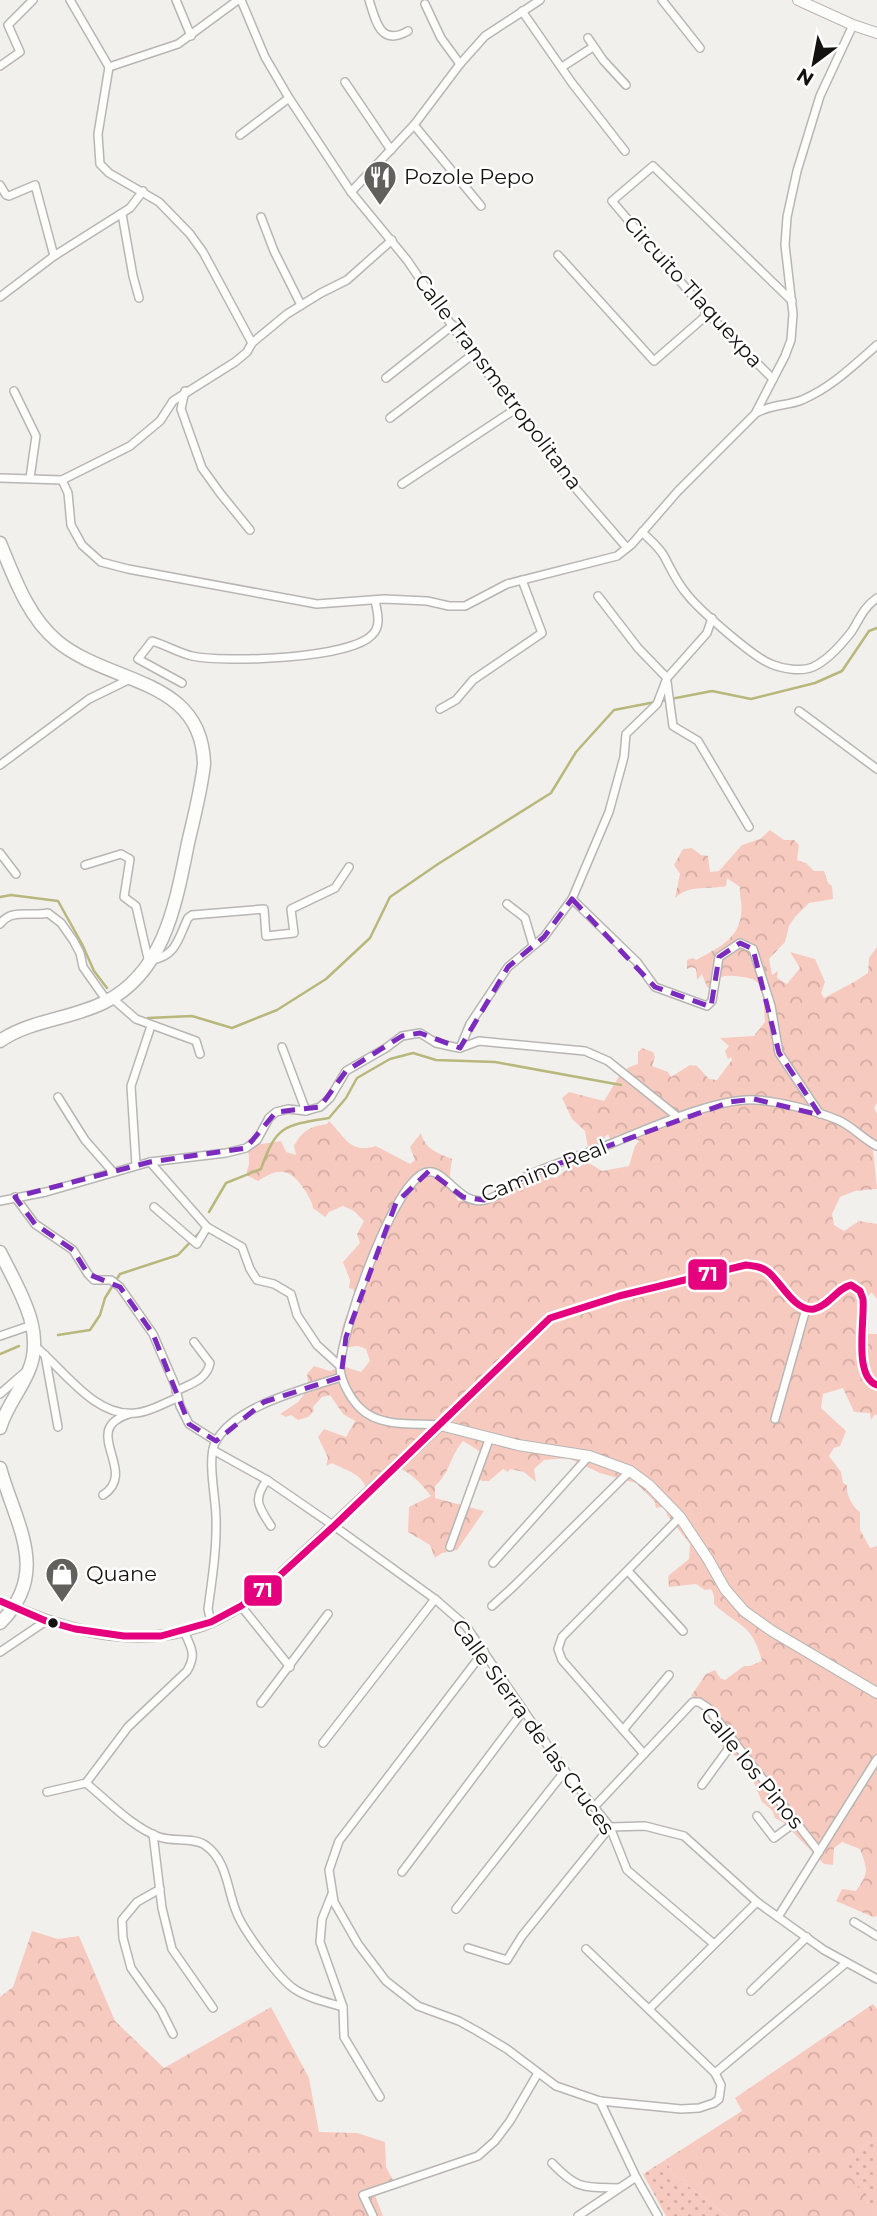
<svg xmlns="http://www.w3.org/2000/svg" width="877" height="2216" viewBox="0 0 877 2216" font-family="Montserrat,sans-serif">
  <defs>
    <pattern id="grass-dots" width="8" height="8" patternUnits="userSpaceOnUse" patternTransform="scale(1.75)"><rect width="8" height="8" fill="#f7cabf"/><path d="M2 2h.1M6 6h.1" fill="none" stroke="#d3aca3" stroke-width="1.8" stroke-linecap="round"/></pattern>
    <pattern id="forest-crowns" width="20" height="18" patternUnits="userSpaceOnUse" patternTransform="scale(1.75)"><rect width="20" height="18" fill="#f7cabf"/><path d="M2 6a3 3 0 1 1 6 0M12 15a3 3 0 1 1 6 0" fill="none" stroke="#d3aca3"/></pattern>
  </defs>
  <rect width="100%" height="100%" fill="#f2f0ed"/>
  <g fill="url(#grass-dots)">
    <polygon points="877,2137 877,2213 840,2164"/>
    <polygon points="665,2160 674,2175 727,2216 666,2216 643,2174"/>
  </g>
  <g fill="url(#forest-crowns)">
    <path d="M770,830L784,840H794L799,845L797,860L806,863L814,871H824L828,883L832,886L833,899L809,903L795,917L789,926L785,942L769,959L772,975L778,971L777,978L787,984L800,968L790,952L815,959L825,982L821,993L824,998L854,982L868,973L869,958L877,947V1103L874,1108L877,1114V1142L873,1149L877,1189L855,1191L840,1197L832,1214L834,1225L844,1231L859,1221L877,1224V1299L871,1292L859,1312L864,1320L866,1334H877V1416L875,1414L871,1420L870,1413L854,1412L843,1388L823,1394L821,1408L846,1431L840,1446L834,1448L829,1456L841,1472L843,1483L847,1485C846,1494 852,1507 860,1512V1530L870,1548L877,1546V1916L873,1917L836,1901L842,1889L856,1891C869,1872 868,1871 860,1849L842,1842L834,1848L833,1865L824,1864L783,1822L775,1818L772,1810L762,1802L748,1768L740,1759L723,1748L712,1729L706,1708L691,1696L706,1674L715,1670L720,1678L725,1680L744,1666H750L762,1661C752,1623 740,1628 714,1604V1596L711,1589L705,1590L696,1584L669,1587L668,1576L689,1559L690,1544L667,1515L665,1506L656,1508L655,1502L636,1483L600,1473L568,1458L544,1460L534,1469L536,1482L524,1472L510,1469L508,1472L503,1469L489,1481H482L475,1476L484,1454L463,1441C450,1456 450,1473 435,1486V1498L484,1511L457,1550L442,1553L435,1558L430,1545L408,1532L409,1507L431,1496C420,1482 398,1456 380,1473C375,1478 371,1486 367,1492C364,1474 347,1471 332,1463L326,1466L328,1458L318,1437L324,1429L346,1437L355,1421L343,1414L330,1395L322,1397L313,1407L314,1411L308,1417L298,1420L291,1415L286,1417L280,1414L298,1402L309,1388L307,1374L314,1366L330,1371L342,1366L361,1372L370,1361L366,1349L358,1346L341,1348C338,1330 347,1313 356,1299L353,1289L349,1288L350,1280L343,1262L360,1243L357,1234L364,1221L354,1211L343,1206L329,1212L325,1217L313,1208C312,1201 309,1198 306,1192C291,1169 281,1166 258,1181L246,1175L249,1164L248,1139L254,1140L255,1145L281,1141L286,1152L296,1155L294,1146C302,1131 310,1126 327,1124L329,1121C345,1137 350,1154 376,1146L410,1164L415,1160L410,1147L421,1133C425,1149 437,1153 452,1159L449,1181L458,1201H478L538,1175L556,1178L587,1154L589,1163L602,1171L629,1166L635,1146L639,1141L626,1134L617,1135L614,1141L610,1139L608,1134C601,1140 597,1147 589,1153L585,1131L572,1119L562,1098L569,1092L604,1101C614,1087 619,1068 638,1064V1052L642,1048L653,1052L655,1057L652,1066L668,1072L671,1077L690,1065L697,1066L709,1079L717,1080L732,1060L731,1057L728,1059L725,1051L729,1046L720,1038L754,1036L765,1022C764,1009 765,992 757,982C754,977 729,975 724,976C718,978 716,985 713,990L707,987L702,974L697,980L696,969L692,967L687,969V960L693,958L696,960C716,949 738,940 741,915C743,906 739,896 740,887L727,878L726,886C708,890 690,884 675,898L680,874L674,865L683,849L692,848L701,855L708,856L710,872L719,871L742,845L760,839Z"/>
    <polygon points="32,1931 58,1939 79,1936 115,2021 164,2068 271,2007 309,2078 319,2132 357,2133 385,2142 386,2167 394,2182 373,2190 383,2216 0,2216 0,1997 13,1987"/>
    <polygon points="873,2004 877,2009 877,2137 841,2164 877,2213 877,2216 727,2216 674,2175 665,2160 742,2111 735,2098"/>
  </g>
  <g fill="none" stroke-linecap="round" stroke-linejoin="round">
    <g stroke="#b8b77c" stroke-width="2.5">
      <polyline points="0,897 11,895 58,901 82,944 94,971 107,988"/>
      <polyline points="148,1018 192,1016 232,1028 277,1010 326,979 370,938 390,897 438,864 551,793 576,752 614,710 712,691 751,699 815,683 842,671 869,631 877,628"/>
      <path d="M209,1212L226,1183L261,1169C276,1125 285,1125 329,1118L346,1098L357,1078L390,1059L413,1053L436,1060L495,1062L621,1085"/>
      <polyline points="58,1335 90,1330 100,1315 105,1298 120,1274 178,1255 199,1233"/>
      <polyline points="0,1354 19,1346"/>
    </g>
    <defs>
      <g id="minor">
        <polyline points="70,0 109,67 98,134 100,164 109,173 159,202 190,234 203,252 252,343"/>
        <polyline points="176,0 191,36"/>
        <polyline points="241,0 265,57 289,98 351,192 407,260 472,355 517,408 577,490 627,548"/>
        <path d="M369,0C376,21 380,47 408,31"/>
        <polyline points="662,0 700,48"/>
        <polyline points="425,4 441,38 460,64"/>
        <polyline points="522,11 572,83 625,151"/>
        <polyline points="588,38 603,60 626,85"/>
        <polyline points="0,66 20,52 8,25 33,0"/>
        <polyline points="109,67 178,44 238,0"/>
        <polyline points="562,67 593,47"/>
        <polyline points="345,82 391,150"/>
        <polyline points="414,125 481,206"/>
        <polyline points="240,135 289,98"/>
        <polyline points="0,185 6,195 9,196 35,185 54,256"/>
        <polyline points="351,192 414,125 460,64 485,36 540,0"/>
        <polyline points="122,214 133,276 139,298"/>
        <polyline points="261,217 274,251 301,305"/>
        <polyline points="558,255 654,361 708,314"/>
        <polyline points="0,297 54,256 130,208 143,191"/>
        <polyline points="386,378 453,325"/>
        <polyline points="773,379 708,314 612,201 653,166 792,301"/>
        <polyline points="14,391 36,436 30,478"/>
        <polyline points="185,391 181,409 202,468 220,493 250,530"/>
        <path d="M756,413C772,404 787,406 802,400C832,387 853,366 877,345"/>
        <polyline points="390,418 472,355"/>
        <polyline points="0,478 62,480 130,446 160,421 173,401 235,362 247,352 252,343 287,314 321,293 347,280 392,240"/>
        <polyline points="62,480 68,493 71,525 82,545 101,562 128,569 317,604 384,599 427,601 449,606 465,606 507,584 617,556 632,544 678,491 755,414 785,356 791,340 793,314 785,245 787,217 797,171 820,96 853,25"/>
        <polyline points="402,484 517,408"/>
        <path d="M642,532C650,540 659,547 664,556C671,569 676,581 686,593C698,609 753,657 771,664C783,669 801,672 813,667C828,660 842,644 852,631C860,618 864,607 877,598"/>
        <polyline points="598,596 638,648 667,678"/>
        <polyline points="667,682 673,726 698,741 749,827"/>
        <path d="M182,683L138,659L152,641C166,645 179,653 192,656C225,663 349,659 372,635C382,626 377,611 375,600"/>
        <polyline points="440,709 456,700 473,680 542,633 522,580"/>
        <polyline points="799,711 877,769"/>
        <polyline points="0,765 89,699 130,679"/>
        <polyline points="0,853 16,874"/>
        <polyline points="85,865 121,854 130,859 124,897 136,906 149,963"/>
        <polyline points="572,899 637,962 655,987 707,1006 712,1001 719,957 740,943 753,949 771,1006 779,1053 820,1114"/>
        <polyline points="507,904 525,918 533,945"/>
        <path d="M0,924C12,908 30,917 48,913L61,923L73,940L80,953L83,967L107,1001"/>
        <path d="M152,960C176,956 178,939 188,918L192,915L264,909L266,936L294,933L291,909L335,888L349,867"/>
        <polyline points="112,998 136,1019 196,1041 200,1054"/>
        <polyline points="282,1047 306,1111"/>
        <polyline points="460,1048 470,1024 508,967 544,937 572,899 609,812 624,757 626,734 657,704 667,678 707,633 712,618"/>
        <polyline points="58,1097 85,1140 113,1172"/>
        <path d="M877,1146C863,1139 852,1126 838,1120C816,1111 779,1101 756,1100C715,1097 639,1133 600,1148C577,1157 553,1164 531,1174C515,1181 502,1196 485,1200C457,1207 443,1161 422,1174C390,1193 343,1328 340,1366C340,1380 350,1398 360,1408C380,1428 414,1423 440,1425L550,1318L619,1296L746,1265C782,1269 783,1304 808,1309C828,1312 838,1280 857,1287C876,1310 846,1376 877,1385"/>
        <polyline points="150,1162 207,1227 242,1247 250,1269 257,1280 274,1284 291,1294 297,1315 317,1345 340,1366"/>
        <polyline points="136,1165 131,1086 151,1026"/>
        <polyline points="15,1197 35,1224 73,1250 88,1274 94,1280 111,1280 120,1287 153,1334 175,1385 180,1406 189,1424 216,1441"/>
        <polyline points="0,1201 46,1192 150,1162 226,1153 246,1148 257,1140 269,1118 276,1112 288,1109 306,1111 320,1107 330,1098 346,1071 386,1048 402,1036 420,1033 436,1043 454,1047 460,1048 479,1041 585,1051 608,1061 679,1118"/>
        <polyline points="154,1207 197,1244 207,1227"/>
        <polyline points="0,1336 32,1325"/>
        <path d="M35,1346C64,1370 95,1418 136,1413C150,1412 164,1403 177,1398"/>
        <polyline points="45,1355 58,1427"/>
        <path d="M176,1391C190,1384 207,1380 210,1363L194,1342"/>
        <polyline points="0,1394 24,1373"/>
        <polyline points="775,1419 806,1309"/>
        <polyline points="213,1450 267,1480 334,1526 435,1599 466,1626 565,1771 610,1827 627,1870 714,1944"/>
        <path d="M267,1480C252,1500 259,1507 271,1526"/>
        <path d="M103,1495C140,1471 78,1430 129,1414"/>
        <polyline points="450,1547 490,1437"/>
        <polyline points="493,1563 589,1456"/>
        <polyline points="628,1571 683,1631"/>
        <polyline points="0,1601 14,1607"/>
        <polyline points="241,1606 290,1667"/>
        <polyline points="492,1606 514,1586 630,1471"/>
        <path d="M211,1622L208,1609C212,1580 217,1548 216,1518C216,1499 207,1460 215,1443C233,1406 305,1389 341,1377"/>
        <polyline points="484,1651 339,1841 329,1870 334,1902 358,1944 386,1981 418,2006 459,2021 477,2031 507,2049 556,2086 600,2101 681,2109 699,2108 714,2103 719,2099 721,2085 715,2073 846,1963"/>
        <polyline points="0,1652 46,1621"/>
        <polyline points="261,1703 328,1614"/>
        <polyline points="623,1730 669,1675"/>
        <polyline points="323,1743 435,1599"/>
        <polyline points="644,1754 562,1660 558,1649 562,1637 680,1517"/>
        <path d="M86,1783C108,1801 132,1827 159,1837C173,1842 194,1837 205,1845C227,1860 227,1889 236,1911C242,1929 278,1977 293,1988C307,1998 326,2002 343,2007"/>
        <polyline points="702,1785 734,1741"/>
        <path d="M47,1792L86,1783L128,1727L187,1671C197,1654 191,1648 184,1631"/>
        <polyline points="595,1806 693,1702 699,1702 708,1708 819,1852"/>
        <polyline points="757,1816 774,1838 797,1821"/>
        <polyline points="153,1834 162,1908 172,1949 213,2008"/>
        <polyline points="402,1872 523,1711"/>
        <polyline points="160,1889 137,1902 122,1920 123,1938 131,1968 161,2010 173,2034"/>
        <polyline points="332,1894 322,1919 320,1942 343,2007 344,2037 380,2097"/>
        <polyline points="456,1909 565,1771"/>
        <polyline points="778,1917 877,1759"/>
        <polyline points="854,1922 877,1936"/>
        <polyline points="468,1948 507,1960 522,1936 610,1827 645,1826 684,1836 757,1902 824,1950 877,1979"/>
        <polyline points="586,1949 715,2073"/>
        <polyline points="751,1991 807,1937"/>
        <polyline points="650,2008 757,1902"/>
        <polyline points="600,2101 636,2177 658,2216"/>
        <path d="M552,2163C578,2190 583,2187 619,2188"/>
        <polyline points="373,2216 363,2195 478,2156 495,2141 510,2121 538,2073"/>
        <polyline points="578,2216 636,2177"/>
      </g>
      <g id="tertiary">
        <polyline points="798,0 853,25 877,33"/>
        <path d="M14,1607C71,1632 138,1648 199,1627C223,1619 245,1604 265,1589L440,1425L518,1445L589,1456L630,1471L649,1485L680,1517L708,1559L725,1589L744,1611L772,1631L877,1693"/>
      </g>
      <g id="primary">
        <path d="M0,543C14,577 28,617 57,641C110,685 202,677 204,764C201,791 194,817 188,843C176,902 165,972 105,1002C72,1019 30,1020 0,1041"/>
        <path d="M0,1252C17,1287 46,1330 29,1370C21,1390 6,1407 0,1428"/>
        <path d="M0,1468C16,1525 51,1573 0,1623"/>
      </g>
    </defs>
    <use href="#minor" stroke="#b8b6b4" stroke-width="10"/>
    <use href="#tertiary" stroke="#b8b6b4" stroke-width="12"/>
    <use href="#primary" stroke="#b8b6b4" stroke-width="15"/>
    <use href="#minor" stroke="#fdfdfc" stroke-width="7"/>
    <use href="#tertiary" stroke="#fdfdfc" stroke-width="10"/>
    <use href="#primary" stroke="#fdfdfc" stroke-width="12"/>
    <defs>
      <path id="bus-1" d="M0,1601L46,1621L75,1629L124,1636H161L211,1622L241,1606L265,1589L334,1526L550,1318L619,1296L746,1265C754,1266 760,1266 767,1271C780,1280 794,1312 814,1309C829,1306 837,1288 851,1285L860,1291L863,1299C865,1320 853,1377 877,1385"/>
    </defs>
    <use href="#bus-1" stroke="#fff" stroke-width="12"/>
    <use href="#bus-1" stroke="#e5007d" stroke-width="7"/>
  </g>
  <path fill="none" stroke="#7b2cbf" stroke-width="5" stroke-dasharray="14 9" stroke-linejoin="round" d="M572,899L655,987L711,1007L719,957L740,943L753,949L779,1053L820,1115L754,1099L730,1102L530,1174L484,1200L463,1197L429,1171L396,1203L346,1337L341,1377L264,1402L216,1441L189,1424L153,1334L120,1287L88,1274L73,1250L35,1224L15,1197L150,1162L246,1148L276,1112L320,1107L346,1071L402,1036L420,1033L460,1048L508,967L544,937Z"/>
  <defs>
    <symbol id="restaurant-pin" viewBox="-11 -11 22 30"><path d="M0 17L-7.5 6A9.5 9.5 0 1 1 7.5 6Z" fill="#61605d" stroke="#fff"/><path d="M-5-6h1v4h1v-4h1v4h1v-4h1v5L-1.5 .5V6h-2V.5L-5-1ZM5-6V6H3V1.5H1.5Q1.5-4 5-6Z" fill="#fff"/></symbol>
    <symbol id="shop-pin" viewBox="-11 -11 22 30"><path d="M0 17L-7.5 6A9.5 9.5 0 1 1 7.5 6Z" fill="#61605d" stroke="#fff"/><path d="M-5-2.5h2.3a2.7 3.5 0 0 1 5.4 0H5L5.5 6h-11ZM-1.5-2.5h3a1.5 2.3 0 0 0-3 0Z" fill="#fff"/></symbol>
  </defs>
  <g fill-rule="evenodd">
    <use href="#restaurant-pin" x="361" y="158" width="38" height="52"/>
    <use href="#shop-pin" x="43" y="1555" width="38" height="52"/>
  </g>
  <circle fill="#131210" stroke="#fff" stroke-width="2.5" cx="53" cy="1623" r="6"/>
  <g text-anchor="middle" stroke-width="5" stroke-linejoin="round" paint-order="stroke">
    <g font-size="21" fill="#131210" stroke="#fff" text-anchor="start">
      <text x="404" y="184">Pozole Pepo</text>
      <text x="86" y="1581">Quane</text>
    </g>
    <g font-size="21" fill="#131210" stroke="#fff">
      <text transform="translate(693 292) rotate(48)" y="7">Circuito Tlaquexpa</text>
      <text transform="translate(498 382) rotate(53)" y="7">Calle Transmetropolitana</text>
      <text transform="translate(544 1171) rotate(-22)" y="7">Camino Real</text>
      <text transform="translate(533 1727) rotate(54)" y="7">Calle Sierra de las Cruces</text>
      <text transform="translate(752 1768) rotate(51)" y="7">Calle los Pinos</text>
    </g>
  </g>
  <g stroke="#fff" stroke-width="2.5">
    <rect x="687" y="1258" width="41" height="33" rx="7" fill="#e5007d"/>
    <rect x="243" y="1574" width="40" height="33" rx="7" fill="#e5007d"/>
  </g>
  <g font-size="19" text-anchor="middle" font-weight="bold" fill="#fff">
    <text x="708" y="1281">71</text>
    <text x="263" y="1597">71</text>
  </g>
  <g transform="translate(814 63) rotate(212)" stroke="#ffffff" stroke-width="5" paint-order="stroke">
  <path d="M0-5L12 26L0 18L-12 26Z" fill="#131210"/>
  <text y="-10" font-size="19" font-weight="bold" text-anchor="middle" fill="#131210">N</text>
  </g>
</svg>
